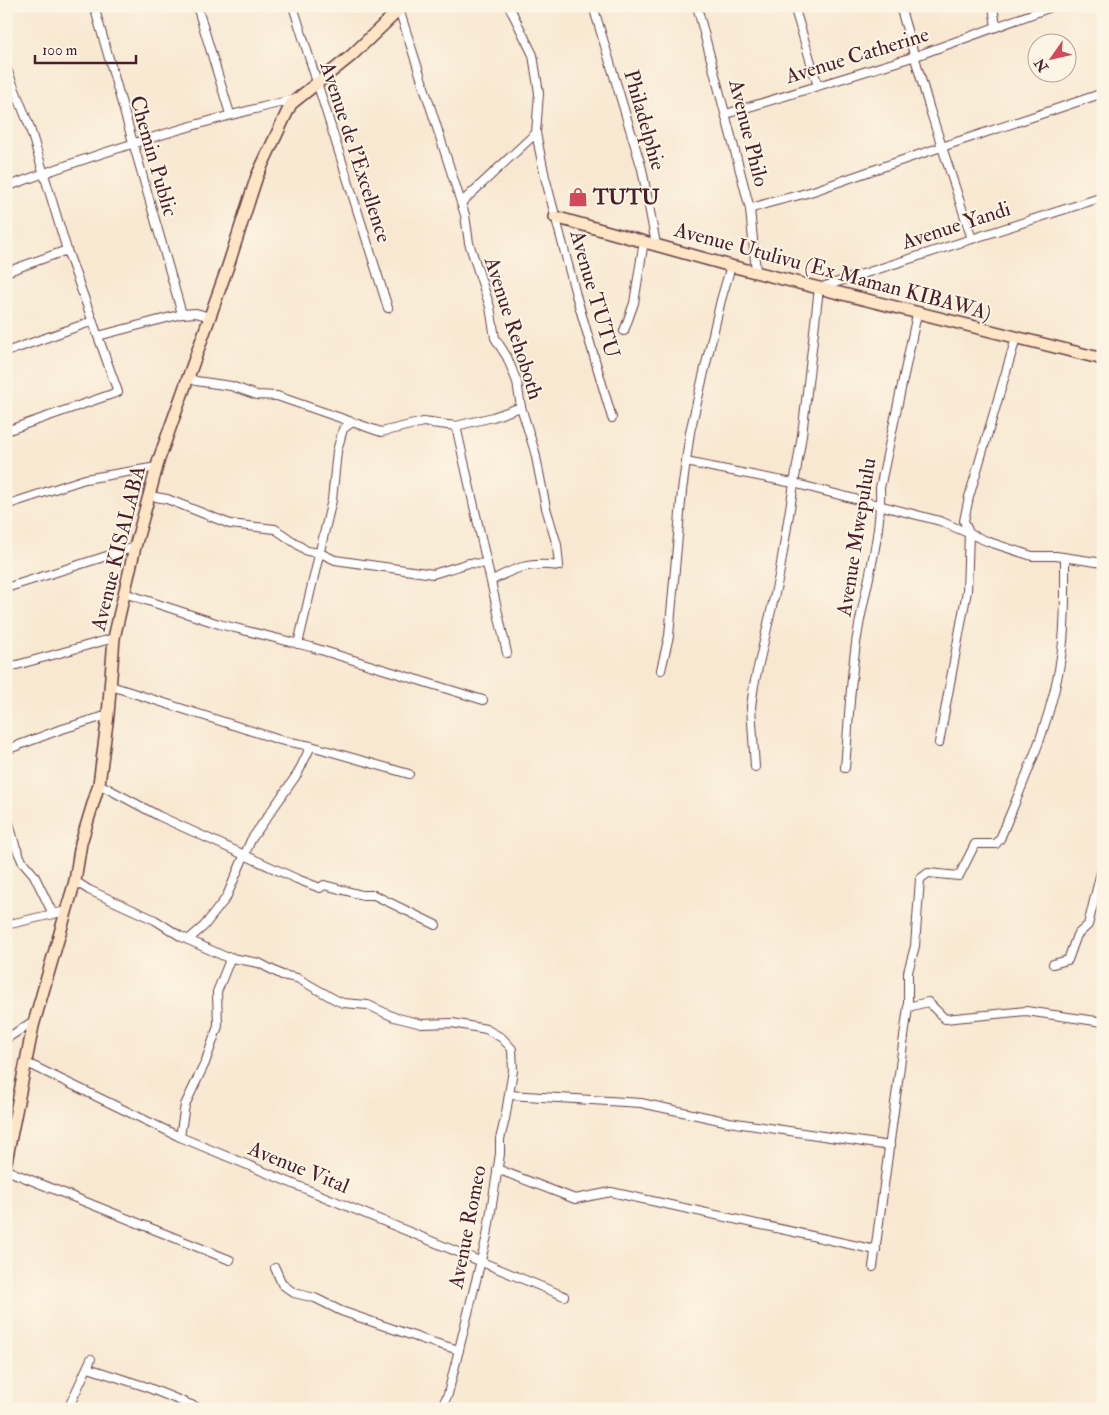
<svg xmlns="http://www.w3.org/2000/svg" width="1109" height="1415" viewBox="0 0 1109 1415" font-family="'IM FELL Double Pica',serif">
  <rect width="100%" height="100%" fill="#fcf5e5"/>
  <filter id="ink" filterUnits="userSpaceOnUse"><feTurbulence type="fractalNoise" baseFrequency=".02" numOctaves="2"/><feDisplacementMap in="SourceGraphic" scale="10" xChannelSelector="R" yChannelSelector="G"/><feConvolveMatrix kernelMatrix="1 2 1 2 8 2 1 2 1" color-interpolation-filters="sRGB"/></filter>
  <filter id="wash" filterUnits="userSpaceOnUse"><feTurbulence type="fractalNoise" baseFrequency=".0096" numOctaves="4" result="noise"/><feDisplacementMap in="SourceGraphic" scale="20" xChannelSelector="R" yChannelSelector="G"/><feGaussianBlur stdDeviation="1.12" result="paint"/><feColorMatrix in="noise" values="0 0 0 0 0 0 0 0 0 0 0 0 0 0 0 0 0 1.4 0 .05"/><feComposite in="paint" operator="in"/></filter>
  <g filter="url(#wash)">
    <rect width="100%" height="100%" fill="#f8e8d1"/>
  </g>
  <g filter="url(#ink)">
    <g fill="none" stroke-linecap="round" stroke-linejoin="round">
      <defs>
        <g id="street">
          <polyline points="94,6 182,314"/>
          <polyline points="197,6 230,114"/>
          <polyline points="293,6 388,308"/>
          <path d="M398,6L465,215L469,243L490,307L495,338L507,357L517,382L521,407L535,452L546,508L557,545L559,566C530,562 516,567 491,581"/>
          <polyline points="509,6 533,55 539,93 536,133 545,177 576,295 612,418"/>
          <polyline points="593,6 642,169 656,244"/>
          <polyline points="697,6 750,209 756,271"/>
          <polyline points="794,6 818,86"/>
          <polyline points="900,6 930,110 972,239"/>
          <polyline points="993,6 996,27"/>
          <polyline points="6,67 29,125 67,250 118,392 6,431"/>
          <polyline points="726,114 916,56 1054,6"/>
          <path d="M6,187C101,152 197,122 296,99"/>
          <polyline points="461,203 536,133"/>
          <path d="M750,209C773,200 797,197 819,189C913,155 1008,126 1103,93"/>
          <polyline points="6,272 67,250"/>
          <polyline points="624,331 634,303 644,241"/>
          <polyline points="98,336 182,314 196,313 210,317"/>
          <polyline points="6,352 93,321"/>
          <polyline points="189,378 196,381 231,386 257,395 277,396 381,432 423,422 456,426 493,417 521,407"/>
          <polyline points="456,426 507,653"/>
          <polyline points="686,462 793,483 940,521 989,542 1032,556 1056,556 1103,563"/>
          <polyline points="150,496 167,499 230,524 275,529 307,551 320,553 335,560 433,574 469,563 487,564"/>
          <polyline points="6,505 85,479 157,467"/>
          <polyline points="6,588 135,547"/>
          <polyline points="124,593 219,624 311,647 483,700"/>
          <polyline points="298,644 332,500 337,451 343,429 351,423"/>
          <polyline points="6,668 114,638"/>
          <polyline points="661,670 669,636 682,491 690,432 721,300 731,266"/>
          <polyline points="111,686 280,740 311,746 409,774"/>
          <polyline points="939,743 967,591 969,533 964,521 969,497 1016,338"/>
          <polyline points="6,750 59,730 108,715"/>
          <polyline points="755,767 751,707 754,685 779,576 802,435 819,288 1103,197"/>
          <path d="M845,768C849,723 850,676 858,631C866,584 882,536 880,488L917,314"/>
          <polyline points="99,784 159,816 297,879 320,888 324,885 362,895 374,895 436,925"/>
          <polyline points="6,812 15,845 22,861 34,875 53,914"/>
          <polyline points="75,881 89,890 155,920 180,936 206,948 226,957 259,963 282,975 297,978 336,1000 343,1003 368,1005 394,1017 422,1024 452,1023 486,1029 502,1038 512,1049 513,1070 505,1119 500,1139 500,1154 487,1236 448,1394 441,1409"/>
          <polyline points="6,925 66,911"/>
          <polyline points="188,940 204,926 226,898 251,840 298,773 311,746"/>
          <polyline points="1053,964 1068,960 1077,935 1088,925 1103,864"/>
          <polyline points="908,1007 928,1002 945,1019 1026,1011 1103,1022"/>
          <polyline points="6,1039 35,1020"/>
          <polyline points="25,1062 180,1137 564,1296"/>
          <polyline points="509,1095 641,1103 729,1122 890,1146"/>
          <polyline points="180,1137 185,1105 205,1063 218,1026 217,992 231,957"/>
          <polyline points="497,1169 575,1199 611,1192 876,1250"/>
          <polyline points="6,1170 230,1260"/>
          <path d="M873,1267L908,1007V972L915,946L920,879L928,873L959,876L975,844H996L1000,839C1025,778 1054,716 1062,650C1066,620 1065,589 1065,558"/>
          <polyline points="275,1268 282,1284 294,1293 315,1298 341,1311 425,1340 459,1350"/>
          <polyline points="88,1368 144,1386 201,1409"/>
          <polyline points="68,1409 91,1359"/>
        </g>
        <g id="secondary">
          <polyline points="555,217 731,266 1103,359"/>
          <polyline points="6,1162 33,1026 75,881 81,843 99,784 108,715 114,638 135,547 159,459 228,266 257,176 291,104 351,56 403,6"/>
          <polyline points="6,1408 8,1409"/>
        </g>
      </defs>
      <use href="#street" stroke="#643d44" stroke-width="10"/>
      <use href="#secondary" stroke="#643d44" stroke-width="14"/>
      <use href="#street" stroke="#fff" stroke-width="8"/>
      <use href="#secondary" stroke="#fde5c5" stroke-width="11"/>
    </g>
  </g>
  <defs>
    <symbol id="shop-bare" viewBox="-9 -9 18 18"><path d="M-5-2.5h2.3a2.7 3.5 0 0 1 5.4 0H5L5.5 6h-11ZM-1.5-2.5h3a1.5 2.3 0 0 0-3 0Z" fill="#d1495b" stroke="#fcf5e5" stroke-width="2.5" paint-order="stroke"/></symbol>
  </defs>
  <g fill-rule="evenodd">
    <use href="#shop-bare" x="564" y="183" width="28" height="28"/>
  </g>
  <g text-anchor="middle" stroke-width="4" stroke-linejoin="round" paint-order="stroke">
    <g font-size="21" fill="#4a1f2b" stroke="#fcf5e5">
      <text transform="translate(857 55) rotate(-17)" y="7">Avenue Catherine</text>
      <text transform="translate(645 120) rotate(74)" y="7">Philadelphie</text>
      <text transform="translate(749 133) rotate(76)" y="7">Avenue Philo</text>
      <text transform="translate(356 152) rotate(72)" y="7">Avenue de l'Excellence</text>
      <text transform="translate(154 156) rotate(74)" y="7">Chemin Public</text>
      <text transform="translate(956 225) rotate(-18)" y="7">Avenue Yandi</text>
      <text transform="translate(833 271) rotate(15)" y="7">Avenue Utulivu (Ex Maman KIBAWA)</text>
      <text transform="translate(595 294) rotate(74)" y="7">Avenue TUTU</text>
      <text transform="translate(514 328) rotate(72)" y="7">Avenue Rehoboth</text>
      <text transform="translate(856 537) rotate(-81)" y="7">Avenue Mwepululu</text>
      <text transform="translate(118 548) rotate(-76)" y="7">Avenue KISALABA</text>
      <text transform="translate(299 1167) rotate(22)" y="7">Avenue Vital</text>
      <text transform="translate(467 1227) rotate(-79)" y="7">Avenue Romeo</text>
    </g>
    <g font-size="21" font-weight="bold" fill="#4a1f2b" stroke="#fcf5e5" text-anchor="start">
      <text x="593" y="204">TUTU</text>
    </g>
  </g>
  <rect width="1109" height="1415" fill="none" stroke="#fcf5e5" stroke-width="25"/>
  <g transform="translate(1052 58) rotate(236)"><circle r="24" fill="#fcf5e5" stroke="#b59f9b"/>
  <path d="M0-4L9 19L0 12L-9 19Z" fill="#d1495b"/>
  <text y="-8" font-size="14" font-weight="bold" text-anchor="middle" fill="#4a1f2b">N</text>
  </g>
  <path d="M35 55v8h101v-8" fill="none" stroke="#4a1f2b" stroke-width="2.5"/>
  <text x="42" y="55" font-size="15" fill="#4a1f2b" stroke="#fcf5e5" stroke-width="4" paint-order="stroke">100 m</text>
</svg>
